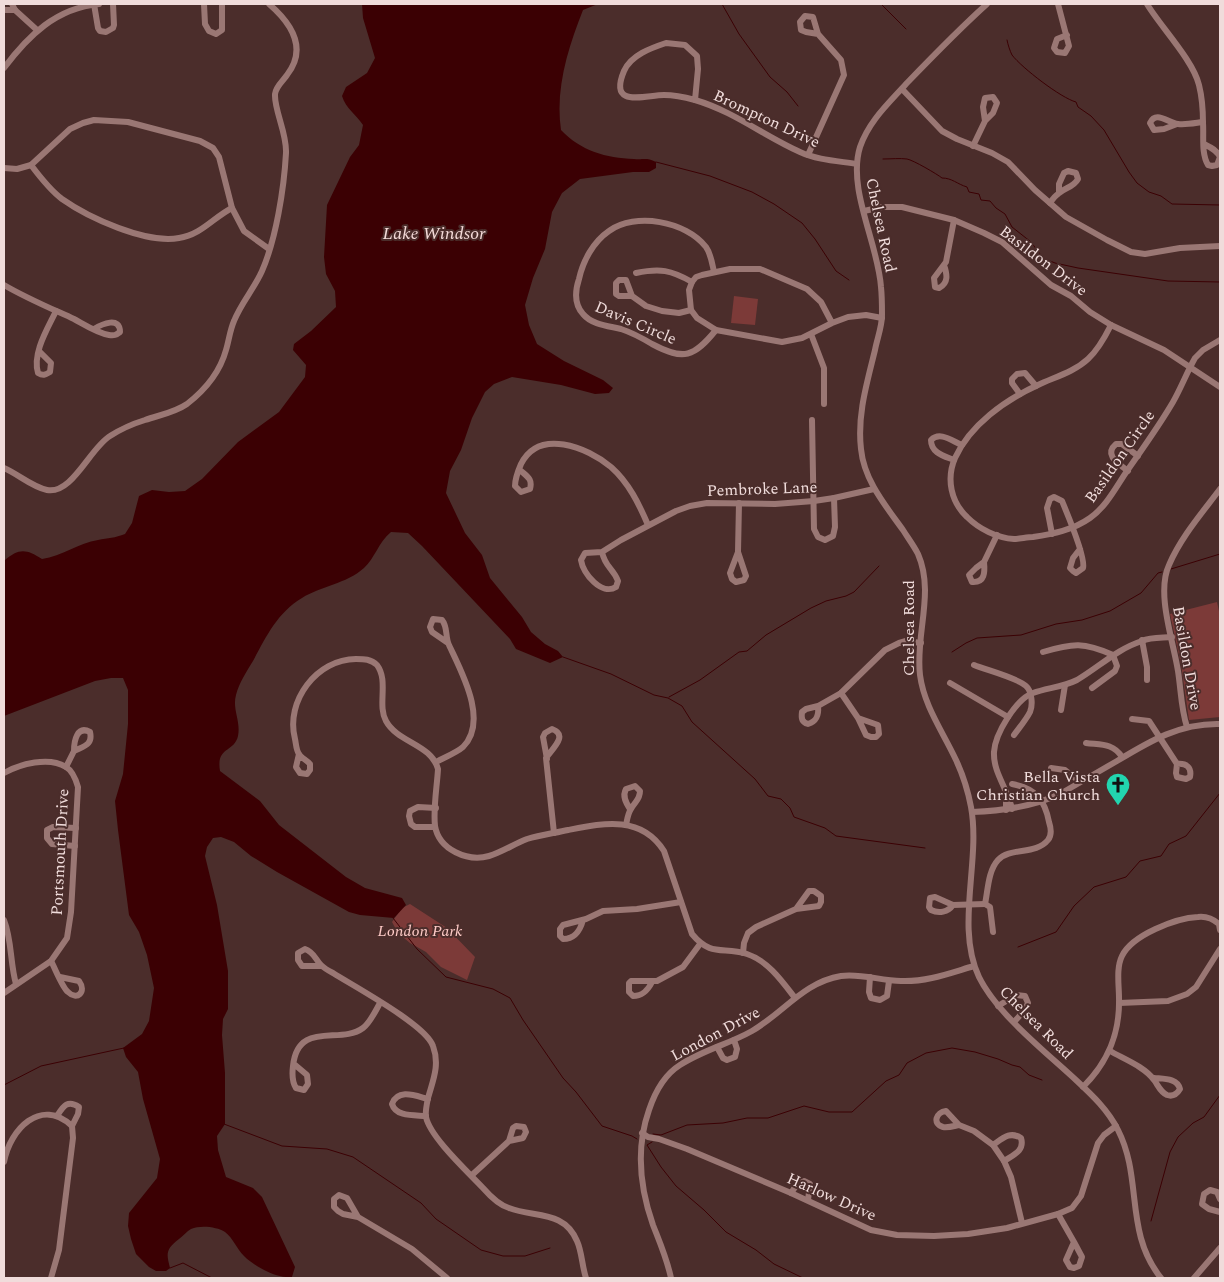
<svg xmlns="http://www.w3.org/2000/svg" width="1224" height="1282" viewBox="0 0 1224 1282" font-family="Spectral,serif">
  <rect width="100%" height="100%" fill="#4b2d2b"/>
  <g fill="#7c3a38">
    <polygon points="734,296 758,299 755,325 731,323"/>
    <polygon points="1217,602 1220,616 1219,632 1220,717 1189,720 1181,664 1170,614"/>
    <polygon points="410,904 447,928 475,957 467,980 441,967 426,952 410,943 398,933 392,922 402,908"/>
  </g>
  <path fill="#3b0003" d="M362,4H598L583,10C568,48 555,89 561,130C581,151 606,158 634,159C644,160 646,157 656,162V168L649,172H633L580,179L562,193L552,212L545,249L533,278L525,305L529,325L537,344L564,361L603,380L613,388L609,393L595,394L561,385L512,377L494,384L485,392L472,418L461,450L450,471L446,493L465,533L482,555L490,578L522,617L531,632L545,644L558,651L563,657L550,663L516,649L510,639L422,546L408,533L391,532C378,543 375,558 364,568C346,584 321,586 302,598C277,613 266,637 253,661C247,671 239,683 236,695C232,709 241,721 238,736C234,753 216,746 220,771L260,801L279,825L346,877L365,888L402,898L406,905L394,918L360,915L349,912L277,872L251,856L234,842L221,837L213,838L207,847L205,856L217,905L228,971V1009L223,1019L222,1035L225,1073V1124L217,1136L218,1150L226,1177L253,1188L262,1197L295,1267L292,1277C278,1279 255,1267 244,1256C237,1249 233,1238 225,1232C217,1227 201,1225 191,1229C187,1231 183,1236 179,1239C166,1249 166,1253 170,1268L166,1271H156L149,1267L136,1254L131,1239L128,1226L129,1213L157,1178L160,1159L143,1099L138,1072L126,1057L123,1048L142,1034L149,1021L154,988L147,955L139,932L129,915L118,830L115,801L123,774L128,724V690L123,678H111L95,681L4,716V561C19,548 26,549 42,559C62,556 79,543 98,540C108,538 115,538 125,534L132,523L139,496L152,490L169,492L185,491L202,479L238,442L279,412L305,377L306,365L293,350L294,344L311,331L336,307L335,291L326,274L324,257L327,205L350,157L359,145L363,125C356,114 346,109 342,96L346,87L367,73L375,58L363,18Z"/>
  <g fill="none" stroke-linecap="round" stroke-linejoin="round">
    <g stroke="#3b0003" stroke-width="1">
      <polyline points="722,4 739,34 770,77 787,92 798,106"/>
      <polyline points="881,4 906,29"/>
      <path d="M1007,40C1008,45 1010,51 1012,55C1022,68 1061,98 1076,102L1078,107L1091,116L1104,130L1129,172L1137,183L1149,192L1161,196L1172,204L1220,205"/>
      <path d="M883,159C891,159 900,158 907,159C913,160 937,174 942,178C952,178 957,184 967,187L969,192L979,194L981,200L990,201L996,208L1005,214L1012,227L1031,242L1043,258L1055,263L1078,268L1168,281L1220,282"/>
      <polyline points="656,162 710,176 752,192 774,204 802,223 815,239 836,271 849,280"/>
      <polyline points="1171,569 1220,554"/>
      <polyline points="952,652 966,643 977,638 1021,635 1056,624 1082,620 1110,611 1141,593 1158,573 1162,572"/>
      <polyline points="563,657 611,674 654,695 668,698 682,706 692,722 755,779 768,796 781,799 790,808 794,817 825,828 836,836 925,848"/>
      <polyline points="669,697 700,680 739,652 747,651 766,635 811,608 826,601 846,596 854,592 879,566"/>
      <polyline points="393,918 417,949 446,977 493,989 510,998 523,1020 563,1078 576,1092 602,1126 632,1136 637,1139"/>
      <polyline points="1018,947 1056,932 1074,906 1094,887 1126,877 1140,861 1161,856 1169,844 1186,836 1220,793"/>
      <polyline points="4,1085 41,1066 124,1048"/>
      <polyline points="224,1124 282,1146 327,1149 353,1157 421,1203 436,1219 481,1250 503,1256 525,1256 550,1248"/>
      <polyline points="653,1134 661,1135 687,1125 723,1123 747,1118 768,1118 804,1106 829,1112 852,1112 886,1081 899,1075 907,1063 926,1053 952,1048 975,1052 998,1059 1012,1065 1020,1067 1029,1075 1042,1080"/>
      <polyline points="652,1142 647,1145 661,1167 676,1186 704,1210 726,1232 756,1250 774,1264 803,1278"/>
      <polyline points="1151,1221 1170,1152 1178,1137 1193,1123 1204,1117 1220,1095"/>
      <polyline points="170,1268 183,1263 212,1278"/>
    </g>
    <g stroke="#9a7774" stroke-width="6">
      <polyline points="12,4 15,10 37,30"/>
      <polyline points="94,4 98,28 100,31 106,32 113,28 114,25 113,4"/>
      <polyline points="204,4 205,24 209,31 216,34 222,30 222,4"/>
      <path d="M987,4C958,30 933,56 906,84C888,104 869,121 860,147C847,189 878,243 881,287C882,296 882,306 882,315C882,327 877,339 875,350C867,383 857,415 861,449C864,480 885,505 903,530C908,538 914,546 918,554C935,593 915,635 920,675C924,706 943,732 956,760C963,775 968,791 971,807C981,861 955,926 979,977C997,1014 1046,1052 1077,1081C1092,1095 1108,1110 1118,1130C1143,1179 1124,1232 1161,1278"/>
      <polyline points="1058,4 1069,46 1065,53 1057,52 1054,48 1057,39 1067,35"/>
      <path d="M1147,4C1160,26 1193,60 1199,85C1202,97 1203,110 1203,123C1204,136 1201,153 1208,165L1212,166L1217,165L1220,157C1217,150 1210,147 1204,144"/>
      <polyline points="4,10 15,10"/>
      <path d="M666,43L685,45L697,56L698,69L695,100C684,97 675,95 664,95C645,95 608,109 624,71C631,55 651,48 666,43Z"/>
      <path d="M4,68C28,36 56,8 99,4"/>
      <polyline points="902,89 942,131 957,139 992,153 1008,162 1035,190 1066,217 1107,240 1131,252 1145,254 1180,248 1220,246"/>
      <path d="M695,100C733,111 764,136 800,152C817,160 838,161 857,164"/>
      <path d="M1177,124L1164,129L1154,130L1150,123C1156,110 1168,123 1178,124C1186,125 1195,123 1203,122"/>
      <polyline points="973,146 985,121 993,113 997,103 993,97 985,98 983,107 985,121"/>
      <polyline points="808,155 844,75 841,60 818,34 813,17 805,16 800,22 801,30 806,32 818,34"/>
      <path d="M31,165C40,177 50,190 62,199C89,218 146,244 179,238C201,235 214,217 232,208"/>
      <polyline points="4,168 17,169 31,165 70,129 83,123 94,120 128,122 200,141 213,148 219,157 232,208 244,231 269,249"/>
      <path d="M1050,203C1052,200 1055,196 1058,194C1065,187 1073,188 1078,179L1076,173L1068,171L1064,173L1059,184V193"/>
      <polyline points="864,211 882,207 902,207 954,220 984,233 1002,242 1051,285 1071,296 1090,312 1111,325 1164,350 1220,387"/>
      <path d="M944,265C947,274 949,283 939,288L935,287L934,278L946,262L954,220"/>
      <path d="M714,272C712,263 711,254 706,247C686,221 635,212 609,231C593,242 583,261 579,279C575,291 574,304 583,314C592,325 609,326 621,329C633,333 642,338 652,344C684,361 694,357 716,330"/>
      <path d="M636,273C660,268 671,270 692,282"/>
      <path d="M4,285C26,298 50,308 74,319C85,325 97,333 109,335C114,336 116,335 120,332C120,316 102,324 94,329"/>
      <polyline points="632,296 619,296 616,294 616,283 619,280 626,280 632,296 646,306 662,311 679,313 691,310"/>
      <polyline points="832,323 821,302 807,289 760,269 730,269 702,275 696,277 692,282 689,290 691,310 697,318 716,330 782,342 802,338 832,323 848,317 866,315 882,318"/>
      <path d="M1111,325C1105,337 1098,350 1088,359C1074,372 1055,377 1038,385C1005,400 970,425 955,458C946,479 951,502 967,517C979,529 997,538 1014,539C1020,539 1027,537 1033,537C1053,534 1073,530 1090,518C1106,507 1116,487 1127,471C1143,448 1159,426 1173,402C1181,388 1187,372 1195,358L1203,350L1220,340"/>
      <polyline points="811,334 824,368 824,404"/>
      <path d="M39,351L51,363L50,372C45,375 43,376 38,373C32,353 48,328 56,311"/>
      <polyline points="1020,394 1012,383 1012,379 1017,374 1025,373 1036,386"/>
      <polyline points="812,420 814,529 818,537 825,540 833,536 835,527 834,498"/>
      <path d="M954,460C944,456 931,453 931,440C940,431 952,441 962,445"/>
      <path d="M4,468C18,474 32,487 47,490C72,495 90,448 110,436C121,429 132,424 145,420C159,415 174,413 187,404C205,390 220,372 226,350C229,340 230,330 234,321C241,303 254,289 262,271C276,239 284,189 286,153C287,133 274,110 275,94C276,86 283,81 287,75C308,48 291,23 269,4"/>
      <path d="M519,469C526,476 533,478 530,489L521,492L515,486C515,479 518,471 521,464C539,428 587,447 611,467C629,483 639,504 648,525"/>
      <path d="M1128,471C1119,464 1103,455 1116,444H1122L1138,456"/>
      <path d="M1052,534L1047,508L1050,499L1054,497L1062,501C1067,513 1086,558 1083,568L1076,573L1073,571L1070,568L1073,558L1080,549"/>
      <path d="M602,552C605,567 613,568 618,581L616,587C602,596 583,574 581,560L585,553L602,552L621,540L676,511L690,506L707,503L775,504L814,501L834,498L874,489"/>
      <polyline points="738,552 746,576 744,580 736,582 732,579 730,573 738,552 739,503"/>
      <path d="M984,562C985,572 985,583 972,582L969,575L976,568L984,562L997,535"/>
      <polyline points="1142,640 1147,667 1147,680"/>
      <path d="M1043,652C1073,643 1084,642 1113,655L1117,666L1115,671L1092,688"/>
      <path d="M974,665C986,670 1018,678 1026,686C1032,691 1033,705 1030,712C1026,720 1019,728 1014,735"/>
      <polyline points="950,683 1008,717"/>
      <polyline points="841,693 858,718 866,735 871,737 876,737 879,734 878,725 858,718"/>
      <path d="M818,706C819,715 817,721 808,724C802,722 801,719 802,712L806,709L818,706L841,693L885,650L899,643L906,641L921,643"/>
      <polyline points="1061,710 1065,685"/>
      <path d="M1132,719L1149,721L1177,764L1176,773L1177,777L1186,779L1190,777C1192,767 1186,763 1177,764"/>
      <path d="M1187,727C1181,709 1181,690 1178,671C1173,640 1156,593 1169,565C1181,537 1202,513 1220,489"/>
      <path d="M1086,743C1101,745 1113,743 1122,757"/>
      <path d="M299,754L296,767L300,773L307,774L310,770V764C307,760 301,758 299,754C296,750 296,743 295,739C285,701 317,659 356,659C364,659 371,659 377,665C389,681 377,705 386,721C398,743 431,744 438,769C437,787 433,808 435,826C439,850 468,862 489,856C502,852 514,844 527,839C540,835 555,833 568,830C604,823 641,815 664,851L692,934C712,958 723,946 747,954C768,961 782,981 795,998"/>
      <path d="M547,759L543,737L545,733L552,729C569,735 552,749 546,758L554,833"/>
      <path d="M436,762C445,757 456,753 463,747C489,721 461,671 449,645C445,637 448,627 442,620L433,619L430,627L432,632L448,643"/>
      <path d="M66,767L74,751C84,746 93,745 90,732C77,725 74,741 74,751"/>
      <polyline points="1051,768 1065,770 1080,782"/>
      <path d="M4,773C20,764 49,756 66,767C73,771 76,780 78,787L71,912L67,938L51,961L4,993"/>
      <polyline points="1006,792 1006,810"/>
      <path d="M1012,809C1008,789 993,773 994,752C995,734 1016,699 1033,693C1047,688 1063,687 1077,680C1099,667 1117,649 1142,641C1151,637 1162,638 1172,637"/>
      <path d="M972,812C1003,811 1032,807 1060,794C1079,783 1098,772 1117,761C1150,741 1180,723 1220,724"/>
      <path d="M626,825C627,820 628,813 631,809C635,801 640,800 640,791L635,786L626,789C622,796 626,803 630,809"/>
      <polyline points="435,827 415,827 411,824 409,816 410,811 418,807 436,808"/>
      <polyline points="75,846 52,844 47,838 47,830 53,827 76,828"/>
      <path d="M985,904C988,890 988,871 998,860C1010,847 1036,855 1048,840C1052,835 1051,828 1049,822C1045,800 1035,788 1012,784"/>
      <polyline points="985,904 990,907 993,932"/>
      <path d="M953,905C948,912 939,914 931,910L929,907L930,898L935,897L953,905L985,904"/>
      <path d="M4,920C12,940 10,963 16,984"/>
      <path d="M583,920C580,931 575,939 563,939L560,936V929L563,925L586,919L603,911L637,909L681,902"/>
      <polyline points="743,953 744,943 748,933 756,927 796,909 819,906 821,902 821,896 814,891 809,891 796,909"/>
      <path d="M51,961C55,968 62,987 68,992C77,1001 87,992 79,981L60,977"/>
      <path d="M321,966H302L298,960V953L305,949C314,952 315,959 321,965C324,968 329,971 333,973C355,987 426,1025 433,1046C440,1065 433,1080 428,1098C427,1103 425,1112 426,1117C430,1137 468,1172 483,1188C490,1196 499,1205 509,1208C535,1218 564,1210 577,1241C582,1252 582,1266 586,1278"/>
      <polyline points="870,977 869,992 871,998 880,1000 887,996 889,981"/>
      <path d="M652,982C648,990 643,996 633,996L629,992V983L631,981H657L683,967L700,944"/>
      <polyline points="1119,1003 1168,1001 1187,994 1196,987 1220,949"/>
      <polyline points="998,1006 1016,995 1025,996 1028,1003 1024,1011 1014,1022"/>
      <polyline points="717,1047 723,1058 727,1060 735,1057 737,1049 734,1040"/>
      <path d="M1110,1051C1124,1059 1145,1067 1154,1080C1158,1085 1160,1092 1167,1095C1173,1097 1177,1094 1180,1089C1177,1078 1164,1079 1154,1078"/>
      <path d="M294,1064L307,1075L308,1084L304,1090L296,1088C292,1082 292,1074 293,1066C298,1020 340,1045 363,1028C370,1023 376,1010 380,1003"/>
      <path d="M1083,1087C1108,1062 1120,1034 1119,998C1119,985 1116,968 1122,956C1132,935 1176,918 1198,917C1206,916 1213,919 1219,924L1220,930"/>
      <path d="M57,1116C63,1107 67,1099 79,1107L78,1114L72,1126"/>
      <path d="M426,1116C414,1115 396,1117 392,1104C398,1088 416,1096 428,1099"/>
      <path d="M959,1125C954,1126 948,1128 943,1127C932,1124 936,1112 946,1111L959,1125L974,1131L993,1145L1004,1161L1011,1177L1022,1223"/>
      <polyline points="642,1133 648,1137 659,1139 687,1149 791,1193 871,1230 897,1235 934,1236 968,1234 1007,1228 1058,1214 1072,1208 1081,1196 1098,1143 1104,1135 1116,1126"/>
      <path d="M993,1145C1003,1138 1010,1131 1021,1138C1025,1151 1013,1155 1004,1161"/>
      <path d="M4,1162C10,1129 41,1097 72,1126L73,1138L59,1250L51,1278"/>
      <polyline points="472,1175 509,1141 523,1138 526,1132 524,1127 516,1126 513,1128 509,1141"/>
      <polyline points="791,1193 798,1183 804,1181 810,1184 808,1200"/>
      <polyline points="1220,1199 1217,1192 1210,1190 1204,1194 1202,1204 1209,1209 1220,1212"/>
      <polyline points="1058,1214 1074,1242 1066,1260 1070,1267 1074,1268 1079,1266 1082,1257 1074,1242"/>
      <polyline points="358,1217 347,1198 339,1195 334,1199 334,1207 338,1211 343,1214 358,1217 412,1249 447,1278"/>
      <path d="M671,1278C667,1259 660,1243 653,1225C640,1188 636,1147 649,1110C655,1092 664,1075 680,1065C703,1050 729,1044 752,1031C783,1013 804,982 841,976C861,973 881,981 901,981C927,982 950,973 974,966"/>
      <polyline points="1194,1278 1220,1248"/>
    </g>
  </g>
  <defs>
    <symbol id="church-pin" viewBox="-11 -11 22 30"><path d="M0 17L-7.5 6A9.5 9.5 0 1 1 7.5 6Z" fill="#22d5af" stroke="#4b2d2b"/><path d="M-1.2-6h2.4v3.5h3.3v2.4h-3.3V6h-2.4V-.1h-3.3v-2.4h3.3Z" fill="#111"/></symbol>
  </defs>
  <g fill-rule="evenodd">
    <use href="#church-pin" x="1104" y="771" width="28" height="38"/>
  </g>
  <g text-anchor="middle" stroke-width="4" stroke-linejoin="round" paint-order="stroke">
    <g font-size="16" fill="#f0dcdb" stroke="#4b2d2b">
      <text transform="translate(767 118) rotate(25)" y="6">Brompton Drive</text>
      <text transform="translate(882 225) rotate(78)" y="6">Chelsea Road</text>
      <text transform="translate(1044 260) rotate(37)" y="6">Basildon Drive</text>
      <text transform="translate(636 322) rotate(23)" y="6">Davis Circle</text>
      <text transform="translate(1119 456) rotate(-55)" y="6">Basildon Circle</text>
      <text transform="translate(762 488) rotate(-2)" y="6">Pembroke Lane</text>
      <text transform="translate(908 628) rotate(-90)" y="6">Chelsea Road</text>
      <text transform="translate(1188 658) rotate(80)" y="6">Basildon Drive</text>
      <text transform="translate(59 852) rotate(-87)" y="6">Portsmouth Drive</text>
      <text transform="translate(1037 1022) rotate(45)" y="6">Chelsea Road</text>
      <text transform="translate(715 1033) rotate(-28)" y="6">London Drive</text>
      <text transform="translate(832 1196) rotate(24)" y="6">Harlow Drive</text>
    </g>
    <g font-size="16" fill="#f0dcdb" stroke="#4b2d2b" text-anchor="end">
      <text x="1100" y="782">Bella Vista<tspan x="1100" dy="18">Christian Church</tspan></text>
    </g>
    <g font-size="16" font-style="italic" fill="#fecbc7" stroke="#4b2d2b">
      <text x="420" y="936">London Park</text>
    </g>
    <g font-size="18" font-style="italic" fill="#f5dbd9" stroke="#4b2d2b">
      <text x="434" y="239">Lake Windsor</text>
    </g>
  </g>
  <rect width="1224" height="1282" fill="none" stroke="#f0dcdb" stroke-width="10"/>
</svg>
